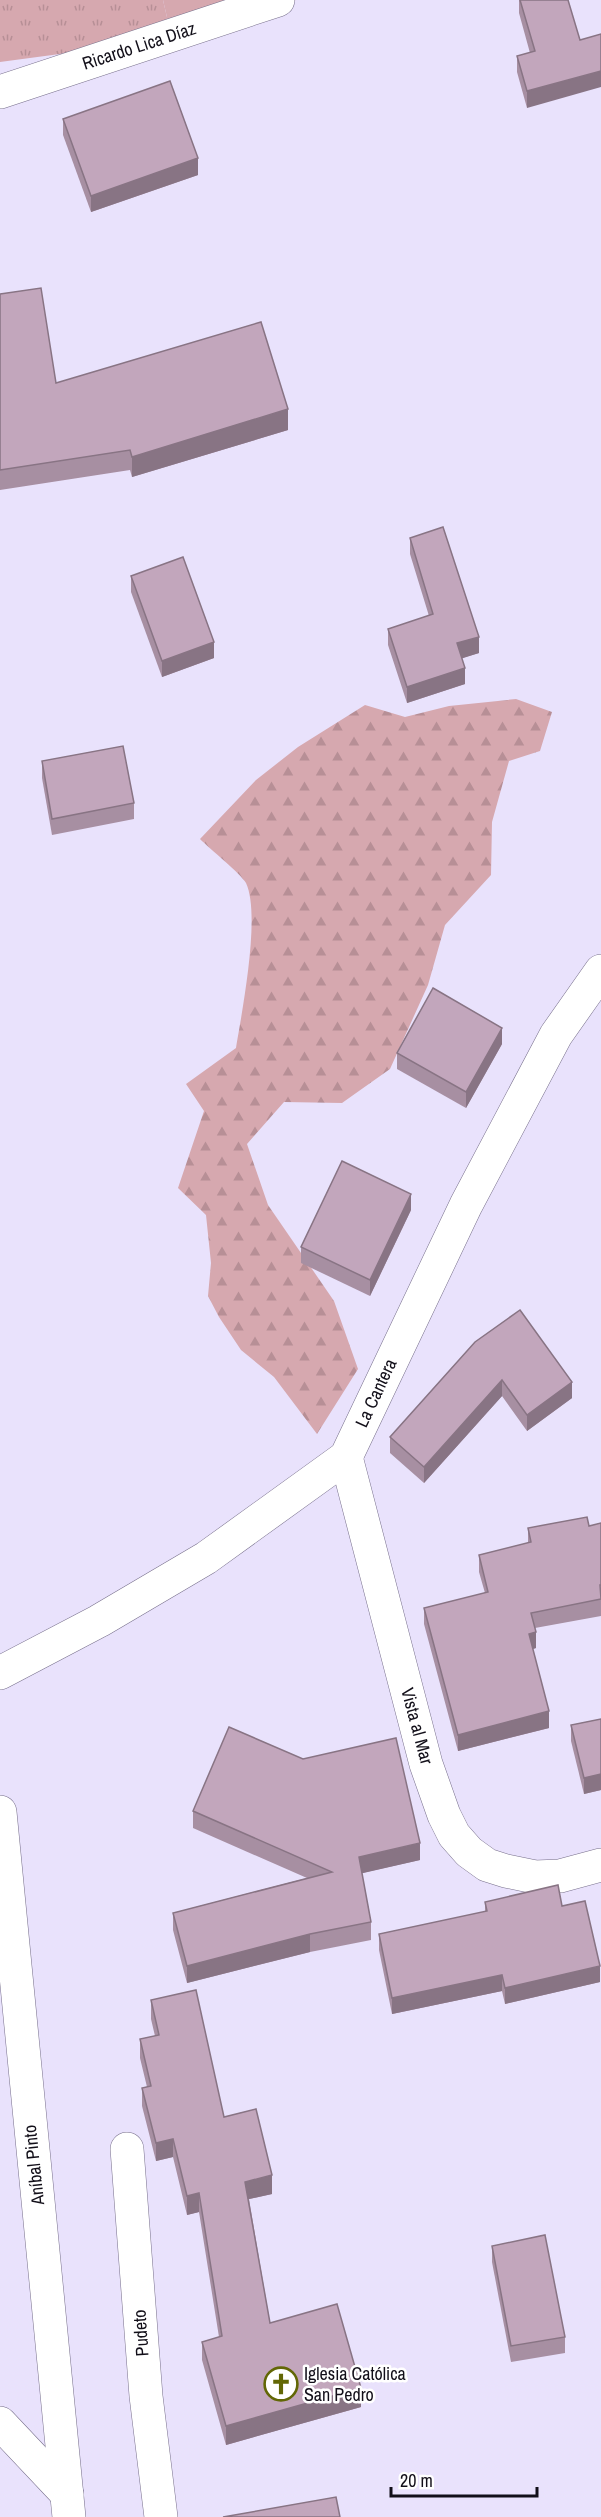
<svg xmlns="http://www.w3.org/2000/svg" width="601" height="2517" viewBox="0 0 601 2517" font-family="'Archivo Narrow',sans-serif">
  <defs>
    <pattern id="grass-tufts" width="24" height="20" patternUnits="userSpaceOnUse" patternTransform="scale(1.5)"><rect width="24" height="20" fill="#d6a8af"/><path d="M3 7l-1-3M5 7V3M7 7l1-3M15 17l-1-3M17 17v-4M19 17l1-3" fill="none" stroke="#b78f96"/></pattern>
    <pattern id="forest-firs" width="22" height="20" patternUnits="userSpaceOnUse" patternTransform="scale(1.5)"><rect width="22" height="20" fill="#d6a8af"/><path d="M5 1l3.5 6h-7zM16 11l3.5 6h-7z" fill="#b78f96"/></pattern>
  </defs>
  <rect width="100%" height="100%" fill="#e9e2fc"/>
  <polygon fill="url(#grass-tufts)" points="0,0 163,0 172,39 0,62"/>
  <path fill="url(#forest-firs)" d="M516,699L552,712L540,751L509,761L492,822L491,875L445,925L428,985L390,1069L342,1103L284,1102L247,1144L268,1205L334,1301L358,1369L317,1434L274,1377L241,1350L219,1317L208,1296L211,1263L206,1215L178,1188L204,1111L186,1084L236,1048C242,1011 261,915 246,883C241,874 209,848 200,839L256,780L298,747L365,705L405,717L449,706Z"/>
  <polygon fill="#d6a8af" points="163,0 296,0 172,39"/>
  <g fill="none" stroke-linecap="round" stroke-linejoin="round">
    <defs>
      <g id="street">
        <polyline points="0,92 278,0"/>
        <polyline points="346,1457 426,1764 444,1815 454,1835 469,1852 487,1865 506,1871 535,1877 560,1876 601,1865"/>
        <polyline points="0,1673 99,1621 206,1558 346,1457 466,1205 556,1035 601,971"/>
        <polyline points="127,2149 146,2396 161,2517"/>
        <polyline points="0,2423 67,2494"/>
      </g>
      <polyline id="primary" points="0,1812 69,2517"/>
    </defs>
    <use href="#street" stroke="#776f8b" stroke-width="34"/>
    <use href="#primary" stroke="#776f8b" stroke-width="34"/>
    <use href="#street" stroke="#fff" stroke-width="33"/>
    <use href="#primary" stroke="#fff" stroke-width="33"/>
  </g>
  <g fill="#a78fa2">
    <polygon points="519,0 568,0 527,108 517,72 517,56 530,53 519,13"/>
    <polygon points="63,119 198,175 91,212 63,135"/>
    <polygon points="0,294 56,383 288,430 132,477 130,470 0,490"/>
    <polygon points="410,538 479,653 462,658 465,684 407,703 388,645 388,629 429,616 410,554"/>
    <polygon points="131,576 214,658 162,677 131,592"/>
    <polygon points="42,761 134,803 134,819 52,835 42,778"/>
    <polygon points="502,1044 466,1108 397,1069 397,1053"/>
    <polygon points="411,1210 370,1296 301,1263 301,1247"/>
    <polygon points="475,1342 572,1398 527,1431 502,1396 424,1483 390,1453 390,1437"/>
    <polygon points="601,1523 601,1616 535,1628 536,1648 533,1649 549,1728 458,1751 424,1624 424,1608 485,1593 479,1572 479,1555 528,1543 528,1528 589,1526"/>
    <polygon points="601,1719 601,1790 584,1794 571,1741 571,1725"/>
    <polygon points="193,1811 420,1860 362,1873 371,1922 371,1940 310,1952 187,1983 173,1930 173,1913 307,1878 193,1828"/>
    <polygon points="485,1902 562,1906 600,1982 505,2004 502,1991 392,2014 379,1950 379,1934 485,1912"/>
    <polygon points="151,2000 272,2194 249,2199 270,2323 361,2407 226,2445 202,2360 202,2342 219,2337 199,2212 187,2215 173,2157 156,2161 142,2106 142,2088 147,2087 140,2058 140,2039 155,2036 151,2019"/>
    <polygon points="492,2246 565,2337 565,2353 511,2362 492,2262"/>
  </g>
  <g fill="#887484">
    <polygon points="601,71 601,87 527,108 527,91"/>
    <polygon points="198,158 198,175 91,212 91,196"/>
    <polygon points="288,409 288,430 132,477 132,457"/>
    <polygon points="479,637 479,653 457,660 457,643"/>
    <polygon points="214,642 214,658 162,677 162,661"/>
    <polygon points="465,668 465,684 407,703 407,687"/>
    <polygon points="502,1028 502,1044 466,1108 466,1092"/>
    <polygon points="411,1194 411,1210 370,1296 370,1280"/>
    <polygon points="502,1380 502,1396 424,1483 424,1467"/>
    <polygon points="572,1382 572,1398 527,1431 527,1415"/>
    <polygon points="536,1632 536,1648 529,1650 529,1634"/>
    <polygon points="549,1711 549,1728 458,1751 458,1735"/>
    <polygon points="601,1774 601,1790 584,1794 584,1778"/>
    <polygon points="420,1843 420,1860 359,1874 359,1857"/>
    <polygon points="310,1934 310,1952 187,1983 187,1966"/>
    <polygon points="600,1966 600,1982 505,2004 505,1988"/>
    <polygon points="502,1975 502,1991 392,2014 392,1998"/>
    <polygon points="173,2139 173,2157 156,2161 156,2143"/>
    <polygon points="272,2175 272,2194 245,2200 245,2182"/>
    <polygon points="199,2193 199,2212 187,2215 187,2196"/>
    <polygon points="361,2388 361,2407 226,2445 226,2426"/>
  </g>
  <g fill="#c2a6bc" stroke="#887484" stroke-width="1.5">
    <polygon points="520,0 568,0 580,40 601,34 601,71 527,91 517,56 535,51"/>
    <polygon points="170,81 198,158 91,196 63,119"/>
    <polygon points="41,288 56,383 261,322 288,409 132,457 130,450 0,470 0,294"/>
    <polygon points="443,527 479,637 457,643 465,668 407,687 388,629 433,614 410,538"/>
    <polygon points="183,557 214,642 162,661 131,576"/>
    <polygon points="123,746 134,803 52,819 42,761"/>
    <polygon points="433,988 502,1028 466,1092 397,1053"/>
    <polygon points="342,1161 411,1194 370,1280 301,1247"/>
    <polygon points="520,1310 572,1382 527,1415 502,1380 424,1467 390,1437 475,1342"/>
    <polygon points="587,1517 589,1526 601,1523 601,1585 600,1585 601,1599 531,1613 536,1632 529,1634 549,1711 458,1735 424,1608 488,1592 479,1555 531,1542 528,1528"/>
    <polygon points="601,1719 601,1774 584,1778 571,1725"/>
    <polygon points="229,1727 303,1759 396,1738 420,1843 359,1857 371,1922 310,1934 187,1966 173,1913 332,1872 193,1811"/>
    <polygon points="558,1885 562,1906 585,1901 600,1966 505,1988 502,1975 392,1998 379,1934 487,1911 485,1902"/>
    <polygon points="196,1990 224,2117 256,2109 272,2175 245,2182 270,2323 337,2304 361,2388 226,2426 202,2342 222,2336 199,2193 187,2196 173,2139 156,2143 142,2088 151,2086 140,2039 159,2035 151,2000"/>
    <polygon points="545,2235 565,2337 511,2346 492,2246"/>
    <polygon points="336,2497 340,2517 223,2517"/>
  </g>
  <defs>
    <symbol id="church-ring" viewBox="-11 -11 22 22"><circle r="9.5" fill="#fff" stroke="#626705" stroke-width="1.5"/><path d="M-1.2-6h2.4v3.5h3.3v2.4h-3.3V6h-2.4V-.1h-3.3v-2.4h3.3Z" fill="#626705"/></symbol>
  </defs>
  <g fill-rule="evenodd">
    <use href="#church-ring" x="262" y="2365" width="38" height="38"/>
  </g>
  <g text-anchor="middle" stroke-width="5" stroke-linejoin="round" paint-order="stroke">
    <g font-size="18" fill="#120f19" stroke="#fff">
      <text transform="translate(139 46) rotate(-18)" y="6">Ricardo Lica Díaz</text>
      <text transform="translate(376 1393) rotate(-65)" y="6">La Cantera</text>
      <text transform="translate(417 1726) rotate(75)" y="6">Vista al Mar</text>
      <text transform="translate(34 2165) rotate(-96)" y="6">Aníbal Pinto</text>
      <text transform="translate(141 2333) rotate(-94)" y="6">Pudeto</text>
    </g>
    <g font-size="18" fill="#120f19" stroke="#fff" text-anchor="start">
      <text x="304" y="2380">Iglesia Católica<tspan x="304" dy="21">San Pedro</tspan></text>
    </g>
  </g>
  <path d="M391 2487v9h146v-9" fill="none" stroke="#120f19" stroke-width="3"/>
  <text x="400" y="2487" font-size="18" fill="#120f19" stroke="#ffffff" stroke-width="4.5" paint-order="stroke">20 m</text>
</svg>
